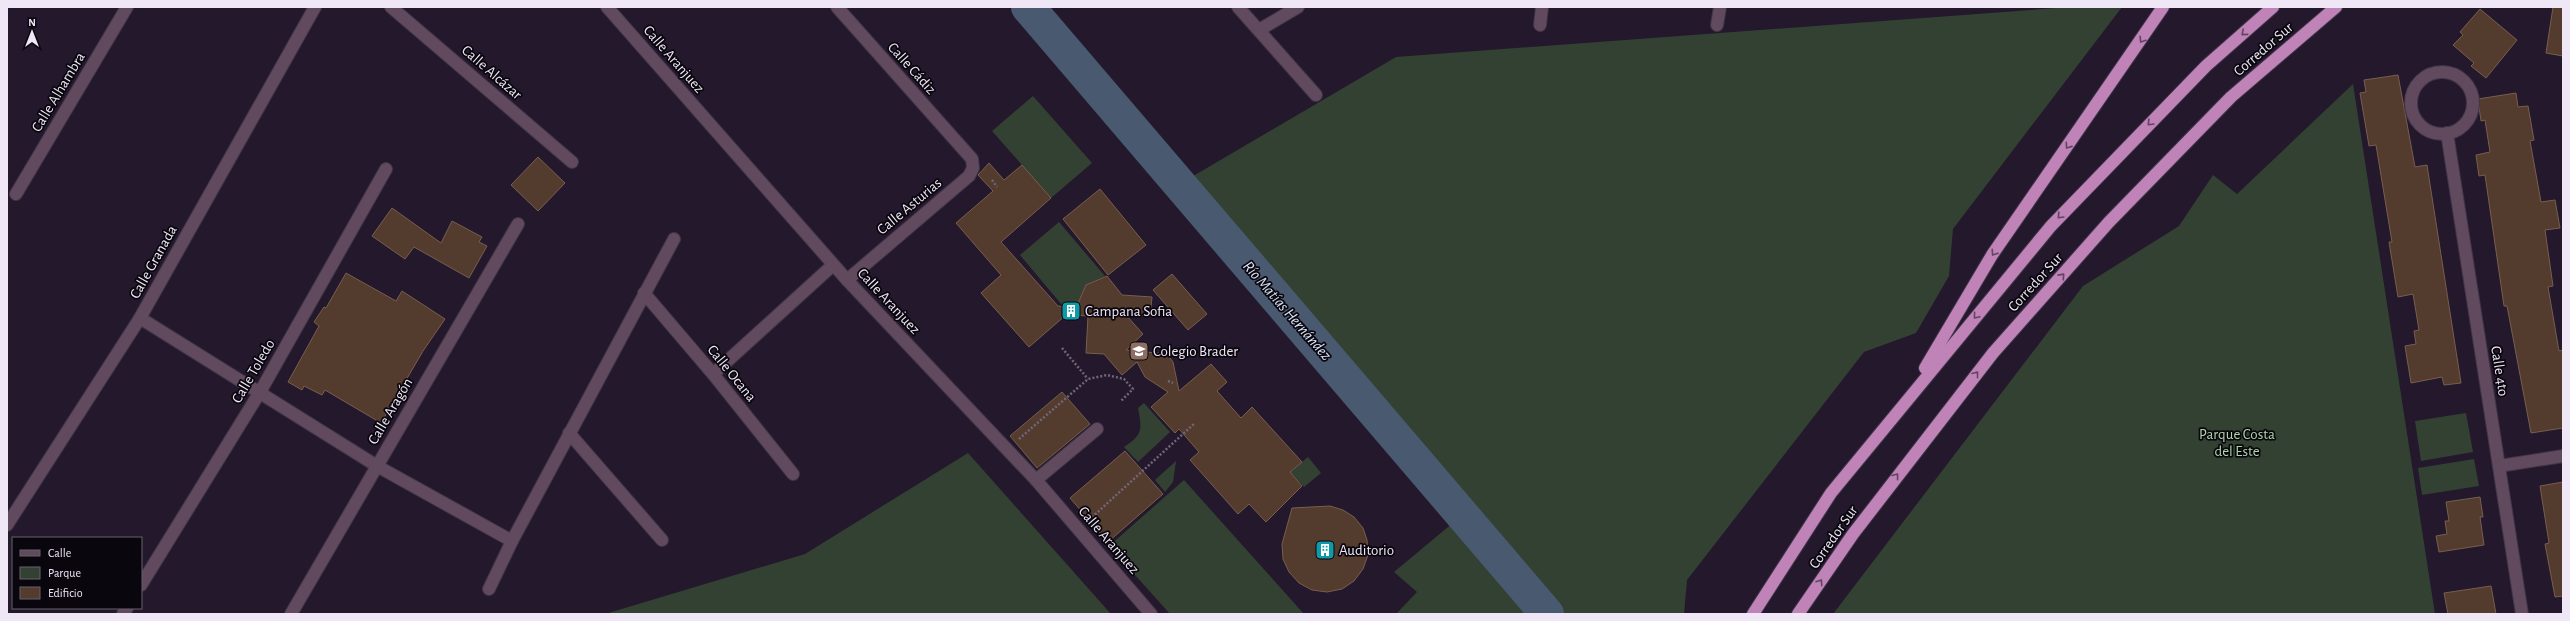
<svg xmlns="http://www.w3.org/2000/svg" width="2570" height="621" viewBox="0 0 2570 621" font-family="'Alegreya Sans',sans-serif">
  <rect width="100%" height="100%" fill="#23182c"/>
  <g fill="#334132">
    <polygon points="2070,7 2122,7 1953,229 1949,276 1916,333 1864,352 1687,580 1684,614 1396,614 1417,592 1394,572 1466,512 1183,182 1396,57"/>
    <polygon points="2353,84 2435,614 1833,614 2083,286 2179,226 2213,175 2237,194"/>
    <polygon points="1033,96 1092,163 1051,198 992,131"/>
    <polygon points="1059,222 1105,276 1086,285 1079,301 1067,311 1020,255"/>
    <path d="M1144,403L1170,432L1138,462L1124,447C1143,435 1142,429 1138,408Z"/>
    <polygon points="2466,413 2473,452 2421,461 2415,421"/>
    <polygon points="968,453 1111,614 605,614 805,554"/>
    <polygon points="1308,457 1321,473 1304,487 1290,472"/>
    <polygon points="2474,459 2479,486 2422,495 2418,468"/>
    <polygon points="1176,461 1173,482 1165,492 1155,480"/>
    <polygon points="1184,480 1304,614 1170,614 1109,546"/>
  </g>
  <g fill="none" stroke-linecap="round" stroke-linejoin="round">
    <polyline stroke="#495970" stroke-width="34" points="1028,7 1547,614"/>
  </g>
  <g fill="#533b2d" stroke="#785e4f">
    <polygon points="2553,7 2563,7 2563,56 2546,53"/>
    <polygon points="2480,9 2517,40 2486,78 2471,66 2474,63 2453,45 2463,35 2460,32"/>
    <polygon points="2398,75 2415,167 2427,165 2461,383 2444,385 2442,377 2411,383 2405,346 2416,344 2414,331 2419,330 2413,294 2398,297 2389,242 2392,242 2376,145 2369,146 2360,93 2366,92 2364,80"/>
    <polygon points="2516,93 2518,107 2528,106 2534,140 2530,141 2541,202 2555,200 2560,228 2545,230 2553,286 2548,287 2559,351 2563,350 2563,428 2531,433 2507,306 2504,306 2485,175 2479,176 2476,155 2490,152 2485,120 2481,121 2478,99"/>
    <polygon points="538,157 565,183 538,211 511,185"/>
    <polygon points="989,163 1004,180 1022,165 1051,198 1001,242 1058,306 1074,308 1029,347 981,293 1001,275 956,223 993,191 978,175"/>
    <polygon points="1100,189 1146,245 1108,275 1063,219"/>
    <polygon points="392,208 441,243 452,221 482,237 479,242 487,246 469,278 414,247 405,259 372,236"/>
    <polygon points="346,273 396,301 402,291 445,319 423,351 381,423 325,390 322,395 304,386 302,390 288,382 319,326 314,322 324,307 326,308"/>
    <polygon points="1172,274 1207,314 1188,330 1153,290"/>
    <polygon points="1107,276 1122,295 1152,297 1150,316 1126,315 1143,334 1126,350 1167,354 1173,362 1179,391 1211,364 1227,382 1217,391 1241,418 1252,407 1302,462 1290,472 1302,486 1266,522 1249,504 1238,514 1190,460 1199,452 1179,429 1175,433 1151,407 1168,392 1145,377 1137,362 1122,375 1104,354 1086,353 1088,316 1073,315 1086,285"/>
    <polygon points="1062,392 1090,424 1037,468 1010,436"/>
    <polygon points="1125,451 1163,494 1108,542 1070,498"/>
    <polygon points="2563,482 2563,596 2555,597 2545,544 2549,543 2540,486"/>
    <polygon points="2480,497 2483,517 2480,517 2484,545 2439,552 2436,536 2447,534 2445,521 2449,521 2446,502"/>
    <polygon points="1330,506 1343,510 1354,517 1363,528 1367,540 1368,555 1363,569 1354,581 1342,589 1327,592 1312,590 1299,583 1289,572 1283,559 1282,544 1292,508"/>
    <polygon points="2491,586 2496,614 2448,614 2444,593"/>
  </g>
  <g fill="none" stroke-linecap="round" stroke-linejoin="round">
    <defs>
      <g id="minor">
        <polyline points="391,7 572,162"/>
        <polyline points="607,7 847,280 1036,480 1151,614"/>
        <polyline points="837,7 972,159 973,168 969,176 847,280"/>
        <polyline points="1238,7 1316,95"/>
        <polyline points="1540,25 1542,7"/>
        <polyline points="1717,25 1720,7"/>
        <polyline points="1259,30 1298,7"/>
        <circle cx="2442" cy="103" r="31"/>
        <polyline points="2447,133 2522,614"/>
        <polyline points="16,194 127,7"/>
        <polyline points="644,293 713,374 793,474"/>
        <polyline points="140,318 377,466 512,541"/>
        <polyline points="713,374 833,265"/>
        <polyline points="569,433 662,540"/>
        <polyline points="2499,466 2563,456"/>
        <polyline points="1036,480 1097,429"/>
        <polyline points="7,525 140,318 315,7"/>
        <polyline points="141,585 260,392 386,169"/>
        <polyline points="489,589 512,541 674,239"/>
        <polyline points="123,614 127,608"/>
        <polyline points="291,614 518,224"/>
      </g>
      <g id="highway">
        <polyline points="1925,368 1992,255 2163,7"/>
        <polyline points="1753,614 1831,493 2051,226 2206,66 2273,7"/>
        <polyline points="1798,614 1853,534 1993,353 2109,222 2231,97 2336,7"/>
      </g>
    </defs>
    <use href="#minor" stroke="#403548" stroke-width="14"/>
    <use href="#highway" stroke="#403548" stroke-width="14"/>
    <g stroke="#716779" stroke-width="2.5" stroke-dasharray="2 2" stroke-linecap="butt">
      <polyline points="992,180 997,187"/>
      <polyline points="1062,348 1088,379"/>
      <polyline points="1168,381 1173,383"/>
      <polyline points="1019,439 1088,379 1107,375 1124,379 1133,389 1121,401"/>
      <polyline points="1089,520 1195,423"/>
    </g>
    <use href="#minor" stroke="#61495e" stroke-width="12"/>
    <use href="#highway" stroke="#bf83b8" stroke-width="12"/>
  </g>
  <defs><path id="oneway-chevron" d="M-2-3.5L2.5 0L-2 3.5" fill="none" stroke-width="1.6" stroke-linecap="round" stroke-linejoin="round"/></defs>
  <g stroke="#644463">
    <use href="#oneway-chevron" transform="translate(2244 33) rotate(139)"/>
    <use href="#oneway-chevron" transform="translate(2142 40) rotate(123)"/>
    <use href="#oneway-chevron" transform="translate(2150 123) rotate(134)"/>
    <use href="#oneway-chevron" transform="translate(2068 146) rotate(125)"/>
    <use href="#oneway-chevron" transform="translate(2060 216) rotate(134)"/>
    <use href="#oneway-chevron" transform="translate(1994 253) rotate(124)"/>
    <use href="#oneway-chevron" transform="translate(2062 276) rotate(-48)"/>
    <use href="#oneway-chevron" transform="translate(1976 316) rotate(130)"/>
    <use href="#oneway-chevron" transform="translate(1976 374) rotate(-52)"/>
    <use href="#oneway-chevron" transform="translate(1896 476) rotate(-53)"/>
    <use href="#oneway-chevron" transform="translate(1820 582) rotate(-56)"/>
  </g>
  <defs>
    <symbol id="building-square" viewBox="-11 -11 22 22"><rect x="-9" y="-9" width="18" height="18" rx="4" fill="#0f9aa8" stroke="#0a060e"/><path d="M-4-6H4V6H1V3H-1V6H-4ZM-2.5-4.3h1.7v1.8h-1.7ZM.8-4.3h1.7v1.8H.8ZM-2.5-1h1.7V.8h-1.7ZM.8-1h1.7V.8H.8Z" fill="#fff"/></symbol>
    <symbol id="school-square" viewBox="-11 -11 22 22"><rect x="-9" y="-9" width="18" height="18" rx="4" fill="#8d6e63" stroke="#0a060e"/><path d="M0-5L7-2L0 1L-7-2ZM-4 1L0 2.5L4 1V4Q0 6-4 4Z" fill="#fff"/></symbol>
  </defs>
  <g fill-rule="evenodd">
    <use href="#building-square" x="1060" y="300" width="22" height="22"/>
    <use href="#school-square" x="1128" y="340" width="22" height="22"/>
    <use href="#building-square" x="1314" y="539" width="22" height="22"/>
  </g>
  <g text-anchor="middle" stroke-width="3.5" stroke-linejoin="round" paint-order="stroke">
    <g font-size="15" fill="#efe7f6" stroke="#0a060e">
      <text transform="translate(2263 49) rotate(-41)" y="5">Corredor Sur</text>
      <text transform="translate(674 59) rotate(49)" y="5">Calle Aranjuez</text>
      <text transform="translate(912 68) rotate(48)" y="5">Calle Cádiz</text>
      <text transform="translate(492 72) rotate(41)" y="5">Calle Alcázar</text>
      <text transform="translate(58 92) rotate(-59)" y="5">Calle Alhambra</text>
      <text transform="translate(909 206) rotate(-40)" y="5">Calle Asturias</text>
      <text transform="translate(153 262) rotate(-61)" y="5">Calle Granada</text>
      <text transform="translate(2035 282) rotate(-48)" y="5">Corredor Sur</text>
      <text transform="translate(889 301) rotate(47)" y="5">Calle Aranjuez</text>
      <text transform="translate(253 371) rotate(-60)" y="5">Calle Toledo</text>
      <text transform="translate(2500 371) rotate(81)" y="5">Calle 4to</text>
      <text transform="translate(732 373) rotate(51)" y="5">Calle Ocana</text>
      <text transform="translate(390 411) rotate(-60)" y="5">Calle Aragón</text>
      <text transform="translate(1833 537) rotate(-55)" y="5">Corredor Sur</text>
      <text transform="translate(1109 540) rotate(49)" y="5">Calle Aranjuez</text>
    </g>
    <g font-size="15" fill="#efe7f6" stroke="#0a060e" text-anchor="start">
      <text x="1085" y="316">Campana Sofia</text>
      <text x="1153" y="356">Colegio Brader</text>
      <text x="1339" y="555">Auditorio</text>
    </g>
    <g font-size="15" fill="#aed6ab" stroke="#0a060e">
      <text x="2237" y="439">Parque Costa<tspan x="2237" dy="17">del Este</tspan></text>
    </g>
    <g font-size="16" font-style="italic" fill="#d8e5f8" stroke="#0a060e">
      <text transform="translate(1288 310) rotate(49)" y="6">Río Matías Hernández</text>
    </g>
  </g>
  <rect width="2570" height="621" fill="none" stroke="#efe7f6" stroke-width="16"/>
  <rect x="12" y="537" width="130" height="72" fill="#0a060e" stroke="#66606b"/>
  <rect x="20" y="550" width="20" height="6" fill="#61495e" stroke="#66606b"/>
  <text x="48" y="557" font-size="12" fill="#efe7f6">Calle</text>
  <rect x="20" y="567" width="20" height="12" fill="#334132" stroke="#66606b"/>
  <text x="48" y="577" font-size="12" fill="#efe7f6">Parque</text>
  <rect x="20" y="587" width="20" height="12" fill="#533b2d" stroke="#66606b"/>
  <text x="48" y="597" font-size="12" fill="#efe7f6">Edificio</text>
  <g transform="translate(32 32)" stroke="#0a060e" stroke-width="3" paint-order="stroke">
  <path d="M0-3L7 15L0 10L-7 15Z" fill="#efe7f6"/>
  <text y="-6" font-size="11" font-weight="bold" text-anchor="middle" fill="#efe7f6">N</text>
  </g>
</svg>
